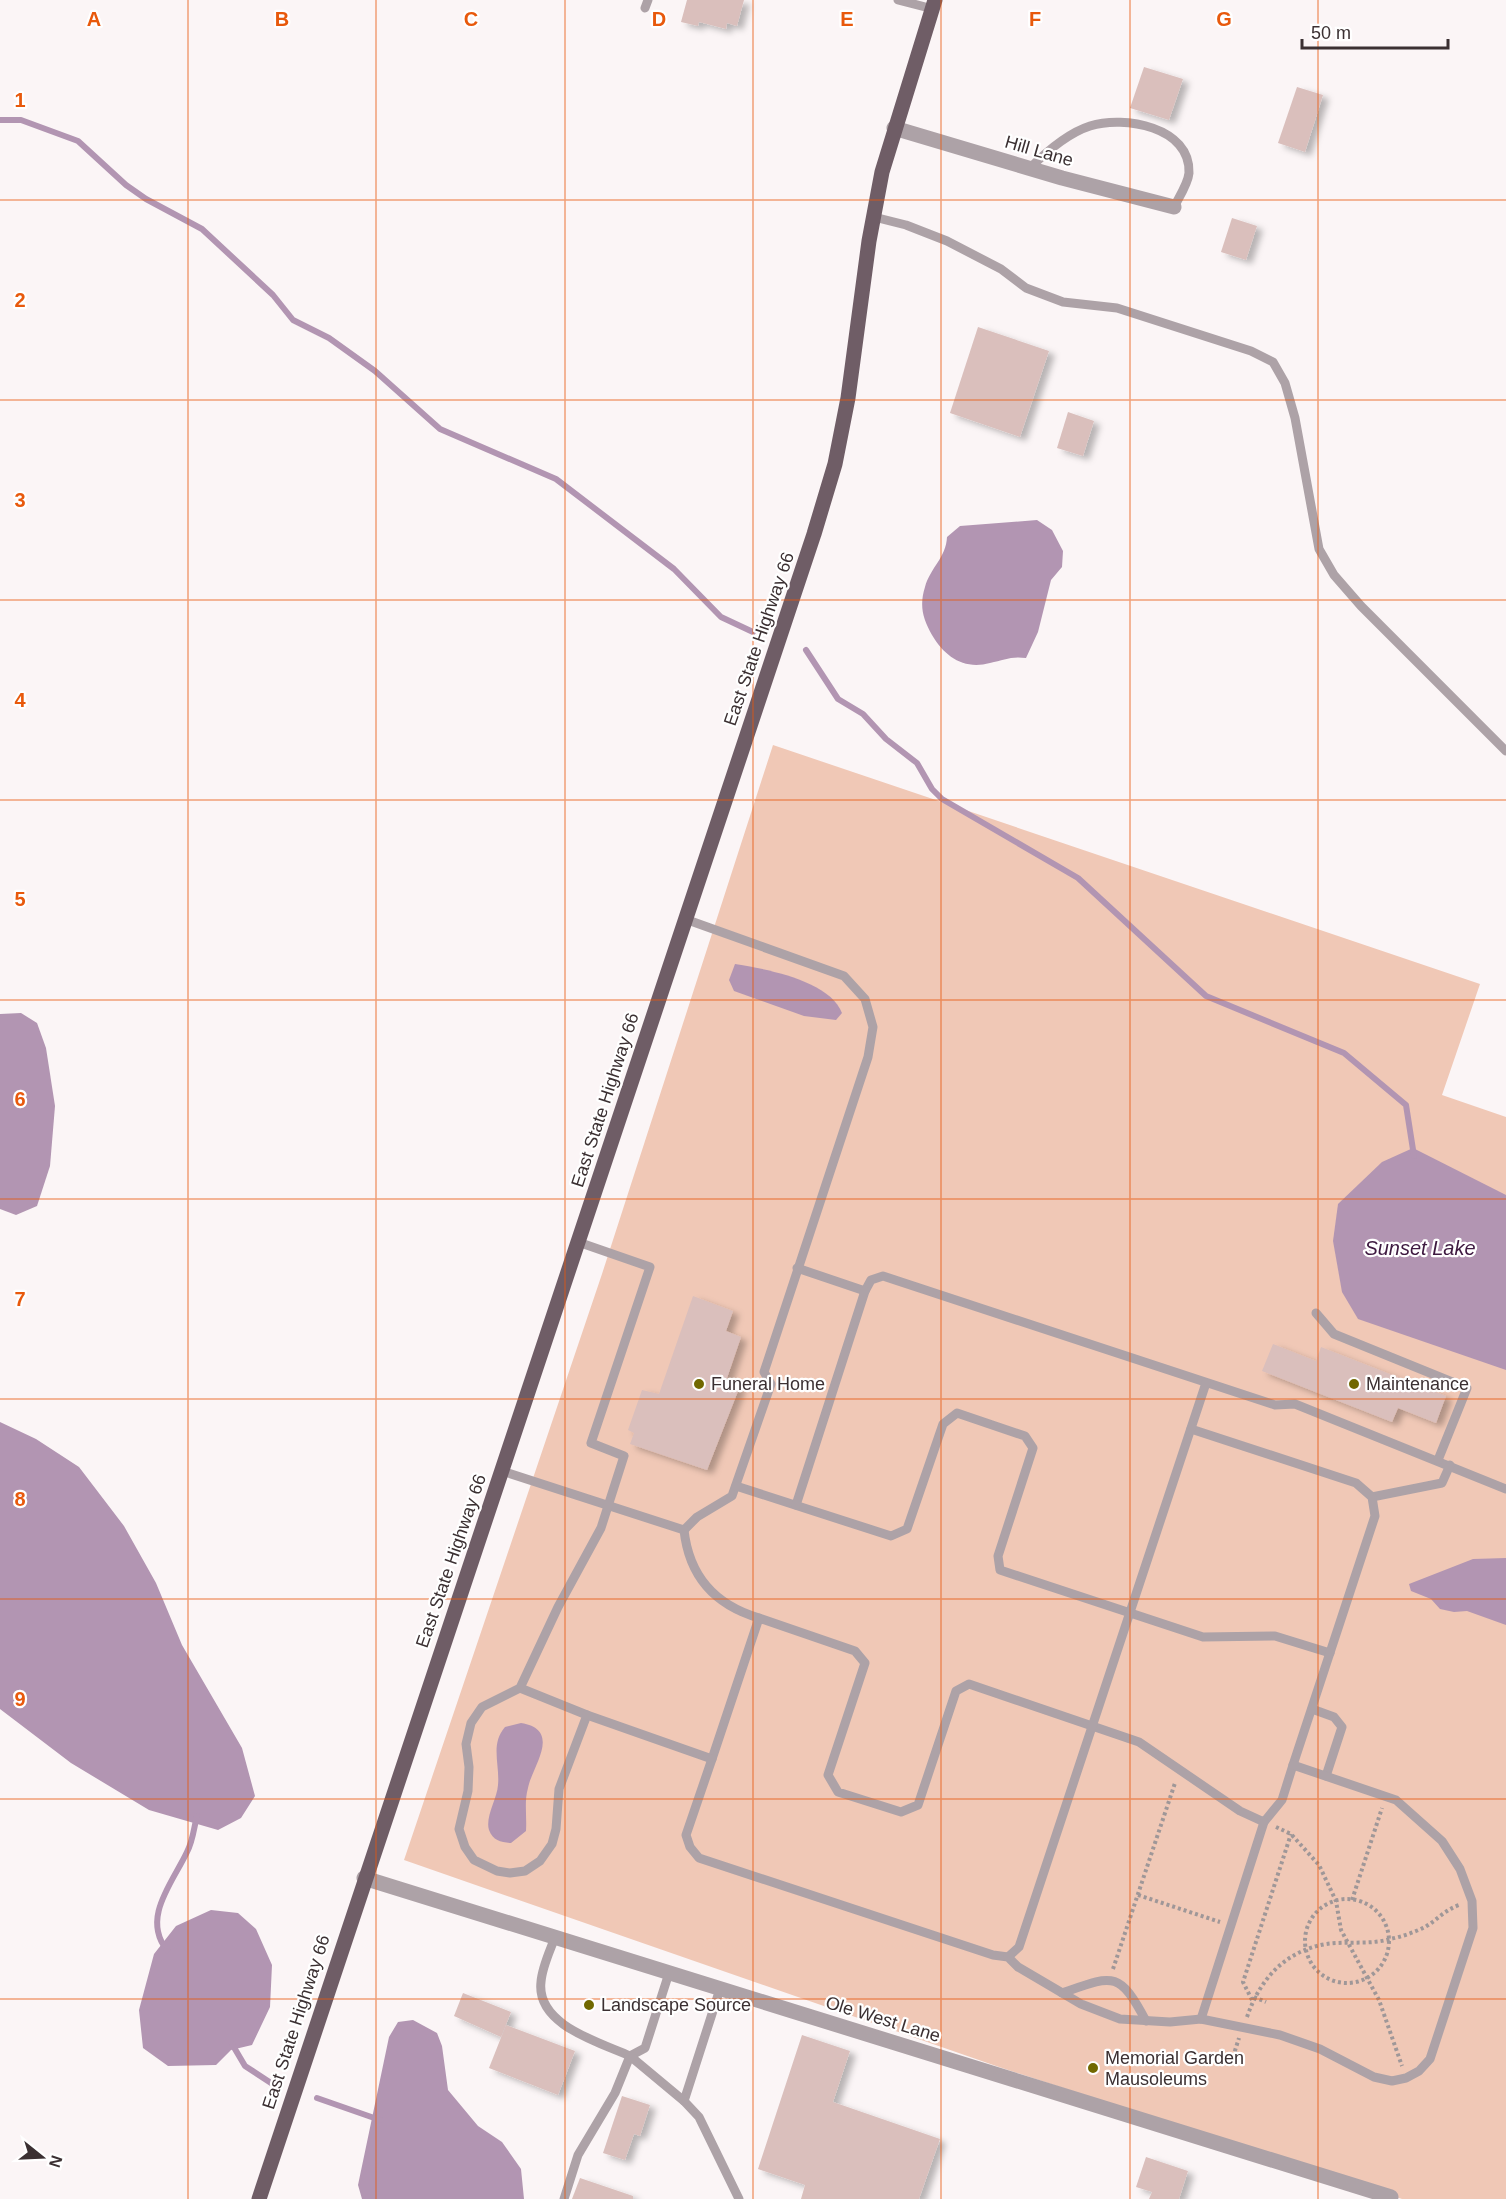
<svg xmlns="http://www.w3.org/2000/svg" width="1506" height="2199" viewBox="0 0 1506 2199" font-family="Helvetica,sans-serif">
  <defs>
    <filter id="shadow"><feDropShadow dx="6" dy="4" stdDeviation="3" flood-color="#0004"/></filter>
  </defs>
  <rect width="100%" height="100%" fill="#fbf5f6"/>
  <polygon fill="#f0c8b6" points="773,745 1480,984 1442,1095 1506,1117 1506,2199 1402,2199 999,2067 404,1860 602,1274"/>
  <g fill="#b295b2">
    <path d="M1037,520L1052,530L1063,551L1062,567L1051,580L1038,632L1026,658C1011,656 1004,660 990,663C964,670 945,657 932,635C923,619 919,606 925,587C930,568 946,558 947,537L960,526Z"/>
    <path d="M735,964C767,969 830,981 842,1013L836,1020L804,1016L734,991L729,980Z"/>
    <polygon points="21,1013 37,1023 46,1048 55,1106 50,1166 37,1206 16,1215 0,1209 0,1014"/>
    <polygon points="1413,1148 1506,1195 1506,1370 1358,1319 1342,1292 1333,1241 1338,1204 1382,1162"/>
    <polygon points="0,1422 36,1439 79,1467 124,1526 156,1583 182,1645 242,1748 255,1796 241,1818 218,1830 149,1810 71,1763 0,1709"/>
    <polygon points="1506,1558 1506,1625 1467,1611 1454,1612 1440,1609 1431,1599 1411,1591 1409,1584 1473,1559"/>
    <path d="M521,1723C563,1730 532,1766 528,1788C524,1802 527,1816 526,1831L511,1843C501,1842 493,1841 489,1830C485,1817 497,1799 498,1785C500,1765 490,1744 505,1727Z"/>
    <polygon points="211,1910 238,1913 256,1929 272,1965 270,2007 252,2045 231,2050 216,2065 168,2066 143,2048 139,2010 154,1954 176,1926"/>
    <polygon points="413,2020 437,2033 442,2046 448,2090 478,2126 502,2142 521,2169 524,2199 362,2199 358,2185 389,2037 398,2022"/>
  </g>
  <g fill="none" stroke-linecap="round" stroke-linejoin="round">
    <g stroke="#b295b2" stroke-width="6">
      <polyline points="0,120 21,120 78,141 126,185 146,199 202,229 273,295 293,320 329,338 375,371 440,429 556,479 674,569 721,617 753,632"/>
      <polyline points="806,650 838,699 863,714 886,739 917,763 932,789 942,799 1078,878 1206,996 1344,1053 1406,1105 1414,1156"/>
      <path d="M167,1950C141,1918 173,1882 187,1852C193,1841 194,1827 197,1816"/>
      <polyline points="232,2044 245,2066 271,2083"/>
      <polyline points="317,2098 380,2120"/>
    </g>
  </g>
  <g fill="#dabfbc" filter="url(#shadow)">
    <polygon points="687,0 744,0 737,26 727,23 726,29 699,22 698,26 681,22"/>
    <polygon points="1144,67 1183,79 1169,120 1130,108"/>
    <polygon points="1297,87 1323,95 1305,152 1278,143"/>
    <polygon points="1232,218 1257,226 1246,260 1221,252"/>
    <polygon points="978,327 1049,351 1020,437 950,413"/>
    <polygon points="1068,412 1094,421 1083,456 1057,448"/>
    <polygon points="693,1296 733,1311 726,1331 741,1337 726,1381 740,1386 707,1470 630,1444 634,1433 628,1430 642,1390 659,1394"/>
    <polygon points="1273,1344 1316,1361 1321,1347 1446,1396 1436,1423 1398,1408 1392,1422 1262,1371"/>
    <polygon points="463,1993 511,2012 501,2037 454,2016"/>
    <polygon points="506,2025 575,2051 558,2095 489,2068"/>
    <polygon points="802,2035 850,2051 833,2102 940,2139 919,2199 801,2199 805,2185 758,2169"/>
    <polygon points="622,2096 650,2105 640,2136 634,2134 625,2160 603,2153"/>
    <polygon points="1146,2157 1188,2171 1179,2199 1149,2199 1152,2192 1136,2187"/>
    <polygon points="580,2178 633,2196 633,2199 572,2199"/>
  </g>
  <g fill="none" stroke-linecap="round" stroke-linejoin="round">
    <g stroke="#9f9798" stroke-width="4" stroke-dasharray="3 3" stroke-linecap="butt">
      <polyline points="1276,1827 1291,1834 1319,1865 1336,1901 1341,1930 1379,2000 1402,2066"/>
      <polyline points="1138,1895 1220,1922"/>
      <circle cx="1347" cy="1941" r="42"/>
      <polyline points="1352,1900 1382,1808"/>
      <polyline points="1113,1969 1175,1783"/>
      <polyline points="1254,1997 1266,2002"/>
      <polyline points="1252,2000 1243,1982 1291,1834"/>
      <path d="M1247,2017C1260,1979 1285,1951 1326,1944C1347,1941 1370,1945 1390,1939C1401,1937 1415,1932 1425,1927C1437,1920 1445,1910 1459,1905"/>
      <polyline points="1218,2055 1232,2060 1239,2038"/>
    </g>
    <g stroke="#ada2a7" stroke-width="9">
      <polyline points="898,0 933,9"/>
      <polyline points="645,8 648,0"/>
      <path d="M1029,169C1045,153 1068,133 1090,126C1124,115 1191,127 1189,173C1188,184 1179,197 1174,207"/>
      <polyline points="874,217 906,225 947,241 1001,269 1026,288 1063,302 1117,308 1251,351 1273,362 1285,383 1295,418 1319,549 1334,575 1361,606 1506,751"/>
      <polyline points="797,1268 865,1291 871,1280 883,1276 1275,1405 1295,1404 1506,1489"/>
      <polyline points="1316,1313 1334,1334 1467,1388 1438,1460"/>
      <polyline points="502,1471 684,1530 697,1517 732,1496 771,1384 764,1372 868,1057 873,1027 865,999 844,976 685,919"/>
      <polyline points="736,1486 891,1536 907,1529 943,1424 957,1413 1025,1436 1033,1448 998,1556 1000,1570 1203,1637 1275,1636 1330,1653"/>
      <polyline points="1372,1497 1442,1483 1450,1465"/>
      <polyline points="796,1505 865,1291"/>
      <path d="M684,1530C689,1576 715,1605 759,1618"/>
      <polyline points="520,1688 587,1715 559,1789 556,1829 552,1844 540,1861 525,1871 510,1873 497,1871 474,1860 465,1847 459,1829 468,1791 469,1767 466,1744 471,1723 482,1707 520,1688 558,1607 601,1528 624,1456 591,1443 650,1267 578,1242"/>
      <polyline points="1312,1709 1334,1717 1342,1727 1326,1776"/>
      <polyline points="587,1715 712,1759 759,1618 855,1651 865,1663 828,1775 838,1792 901,1812 918,1805 956,1691 969,1684 1139,1742 1240,1811 1264,1822 1282,1800 1293,1765 1375,1516 1372,1497 1356,1483 1191,1429"/>
      <polyline points="712,1759 686,1835 690,1847 699,1858 993,1955 1008,1957 1018,1967 1081,2004 1120,2019 1170,2022 1201,2019 1280,2035 1320,2049 1374,2077 1392,2081 1406,2078 1419,2071 1430,2059 1473,1928 1472,1901 1460,1869 1442,1841 1396,1800 1293,1765"/>
      <path d="M555,1937C550,1951 542,1967 541,1982C536,2025 599,2042 630,2056L645,2048L669,1973"/>
      <polyline points="1008,1957 1019,1947 1206,1383"/>
      <path d="M1062,1993C1113,1975 1119,1970 1146,2021"/>
      <polyline points="1201,2019 1264,1822"/>
      <polyline points="684,2101 720,1989"/>
      <polyline points="564,2199 578,2155 615,2093 630,2056 684,2101 699,2117 739,2199"/>
    </g>
    <g stroke="#ada2a7" stroke-width="15">
      <polyline points="894,128 1062,178 1174,207"/>
      <polyline points="364,1878 1391,2197"/>
    </g>
    <polyline stroke="#6f5d66" stroke-width="15" points="259,2199 814,534 835,464 848,398 869,241 882,172 935,0"/>
  </g>
  <path fill="none" stroke="#e8590c" stroke-width="1.5" stroke-opacity="0.55" d="M188,0V2199M376,0V2199M565,0V2199M753,0V2199M941,0V2199M1130,0V2199M1318,0V2199M0,200H1506M0,400H1506M0,600H1506M0,800H1506M0,1000H1506M0,1199H1506M0,1399H1506M0,1599H1506M0,1799H1506M0,1999H1506"/>
  <g fill="#716800" stroke="#fff" stroke-width="2">
    <circle cx="699" cy="1384" r="6"/>
    <circle cx="1354" cy="1384" r="6"/>
    <circle cx="589" cy="2005" r="6"/>
    <circle cx="1093" cy="2068" r="6"/>
  </g>
  <g text-anchor="middle" stroke-width="4.5" stroke-linejoin="round" paint-order="stroke">
    <g font-size="18" fill="#3b3032" stroke="#fff">
      <text transform="translate(1039 151) rotate(16)" y="6">Hill Lane</text>
      <text transform="translate(759 639) rotate(-71)" y="6">East State Highway 66</text>
      <text transform="translate(605 1100) rotate(-72)" y="6">East State Highway 66</text>
      <text transform="translate(451 1561) rotate(-71)" y="6">East State Highway 66</text>
      <text transform="translate(883 2019) rotate(17)" y="6">Ole West Lane</text>
      <text transform="translate(296 2022) rotate(-72)" y="6">East State Highway 66</text>
    </g>
    <g font-size="18" fill="#3b3032" stroke="#fff" text-anchor="start">
      <text x="711" y="1390">Funeral Home</text>
      <text x="1366" y="1390">Maintenance</text>
      <text x="601" y="2011">Landscape Source</text>
      <text x="1105" y="2064">Memorial Garden<tspan x="1105" dy="21">Mausoleums</tspan></text>
    </g>
    <g font-size="20" font-style="italic" fill="#3e1940" stroke="#fff">
      <text x="1420" y="1255">Sunset Lake</text>
    </g>
  </g>
  <g font-size="20" text-anchor="middle" font-weight="bold" fill="#e8590c" stroke="#fff" stroke-width="4.5" stroke-linejoin="round" paint-order="stroke">
    <text x="94" y="26">A</text>
    <text x="282" y="26">B</text>
    <text x="471" y="26">C</text>
    <text x="659" y="26">D</text>
    <text x="847" y="26">E</text>
    <text x="1035" y="26">F</text>
    <text x="1224" y="26">G</text>
    <text x="20" y="107">1</text>
    <text x="20" y="307">2</text>
    <text x="20" y="507">3</text>
    <text x="20" y="707">4</text>
    <text x="20" y="906">5</text>
    <text x="20" y="1106">6</text>
    <text x="20" y="1306">7</text>
    <text x="20" y="1506">8</text>
    <text x="20" y="1706">9</text>
  </g>
  <g transform="translate(42 2157) rotate(108)" stroke="#ffffff" stroke-width="4.5" paint-order="stroke">
  <path d="M0-4.5L10 22L0 15L-10 22Z" fill="#3b3032"/>
  <text y="-9" font-size="16" font-weight="bold" text-anchor="middle" fill="#3b3032">N</text>
  </g>
  <path d="M1302 39v9h146v-9" fill="none" stroke="#3b3032" stroke-width="3"/>
  <text x="1311" y="39" font-size="18" fill="#3b3032" stroke="#ffffff" stroke-width="4.5" paint-order="stroke">50 m</text>
</svg>
